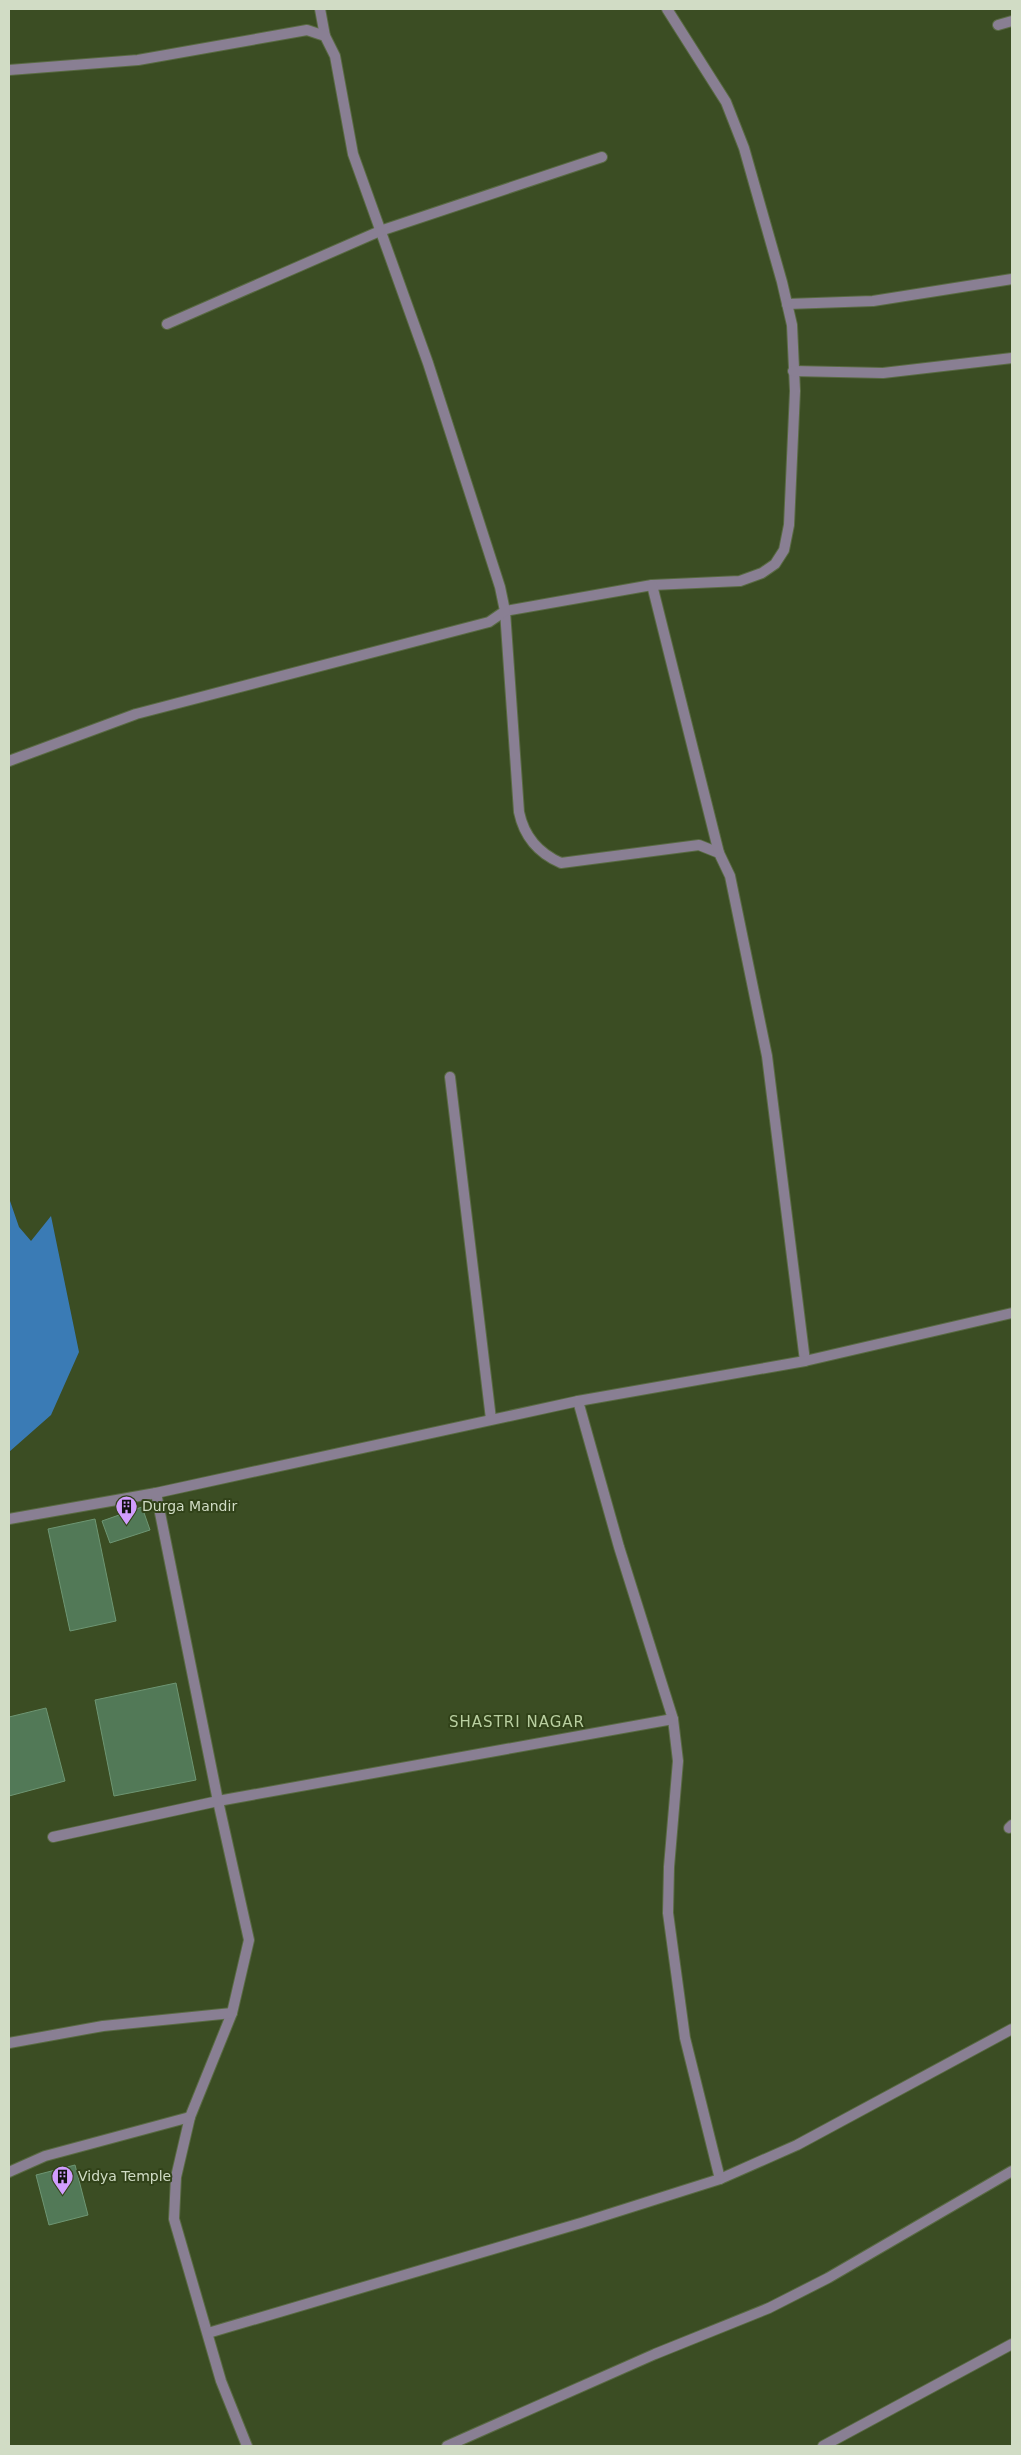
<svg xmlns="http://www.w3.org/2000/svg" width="1021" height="2455" viewBox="0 0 1021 2455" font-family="'DejaVu Sans',sans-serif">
  <rect width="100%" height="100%" fill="#3b4d23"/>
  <polygon fill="#3a7bb5" points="9,1198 19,1227 31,1241 51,1216 79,1352 51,1415 9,1452"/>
  <g fill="#527957" stroke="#6e9673">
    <polygon points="142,1507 150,1530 110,1543 102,1521"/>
    <polygon points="95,1519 116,1621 70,1631 48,1529"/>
    <polygon points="176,1683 196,1780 114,1796 95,1700"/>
    <polygon points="46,1708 65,1781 9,1796 9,1717"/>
    <polygon points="75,2165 88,2215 49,2225 36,2175"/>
  </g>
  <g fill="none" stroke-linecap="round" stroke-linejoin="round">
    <defs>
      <g id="street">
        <polyline points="320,9 325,36"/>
        <path d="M667,9L726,102L744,148L782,282L792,325L795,391L789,525L784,550L775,564L762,573L740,581L652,585L505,611L519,812C524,836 538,853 561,863L699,845L719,853L730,876L767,1056L805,1361"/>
        <polyline points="998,25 1012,21"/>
        <polyline points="9,70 138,60 307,30 325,36 335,56 353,154 428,363 500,587 505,611 489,622 136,714 9,761"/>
        <polyline points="787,304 873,301 1012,279"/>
        <polyline points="167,324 380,231 602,157"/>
        <polyline points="793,371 883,373 1012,358"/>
        <polyline points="652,585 719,853"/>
        <polyline points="450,1077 491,1419"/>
        <polyline points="578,1401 619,1547 673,1719 678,1761 669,1867 668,1913 685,2038 720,2179"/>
        <polyline points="156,1493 218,1801 249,1940 232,2013 190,2117 176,2177 174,2219 221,2381 247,2446"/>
        <polyline points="9,1519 156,1493 578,1401 805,1361 1012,1313"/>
        <polyline points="1009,1828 1012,1825"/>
        <polyline points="53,1837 218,1801 673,1719"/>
        <polyline points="9,2043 103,2026 232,2013"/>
        <polyline points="9,2172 45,2156 190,2117"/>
        <polyline points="208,2333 581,2223 720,2179 797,2145 1012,2029"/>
        <polyline points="447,2446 655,2354 769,2308 828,2278 1012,2171"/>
        <polyline points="823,2446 1012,2344"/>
      </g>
    </defs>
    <use href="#street" stroke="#596a43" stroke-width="12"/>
    <use href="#street" stroke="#897f93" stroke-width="10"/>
  </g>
  <defs>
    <symbol id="building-pin" viewBox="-11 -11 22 30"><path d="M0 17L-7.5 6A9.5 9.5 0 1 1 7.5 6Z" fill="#d19dfe" stroke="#314219"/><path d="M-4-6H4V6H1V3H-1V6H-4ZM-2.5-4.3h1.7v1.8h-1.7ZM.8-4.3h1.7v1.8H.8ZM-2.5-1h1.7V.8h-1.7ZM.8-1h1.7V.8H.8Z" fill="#111"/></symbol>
  </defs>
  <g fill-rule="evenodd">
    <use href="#building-pin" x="114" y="1494" width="25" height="34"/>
    <use href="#building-pin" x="50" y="2164" width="25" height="34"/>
  </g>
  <g text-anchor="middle" stroke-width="4" stroke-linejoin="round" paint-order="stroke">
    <g font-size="14" fill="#d1dcc5" stroke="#314219" text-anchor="start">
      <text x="142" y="1511">Durga Mandir</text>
      <text x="78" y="2181">Vidya Temple</text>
    </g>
    <g font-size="15" letter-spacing="1" fill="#b9cfa0" stroke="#314219">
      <text x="517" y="1727">SHASTRI NAGAR</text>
    </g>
  </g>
  <rect width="1021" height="2455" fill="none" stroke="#d1dcc5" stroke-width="20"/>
</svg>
